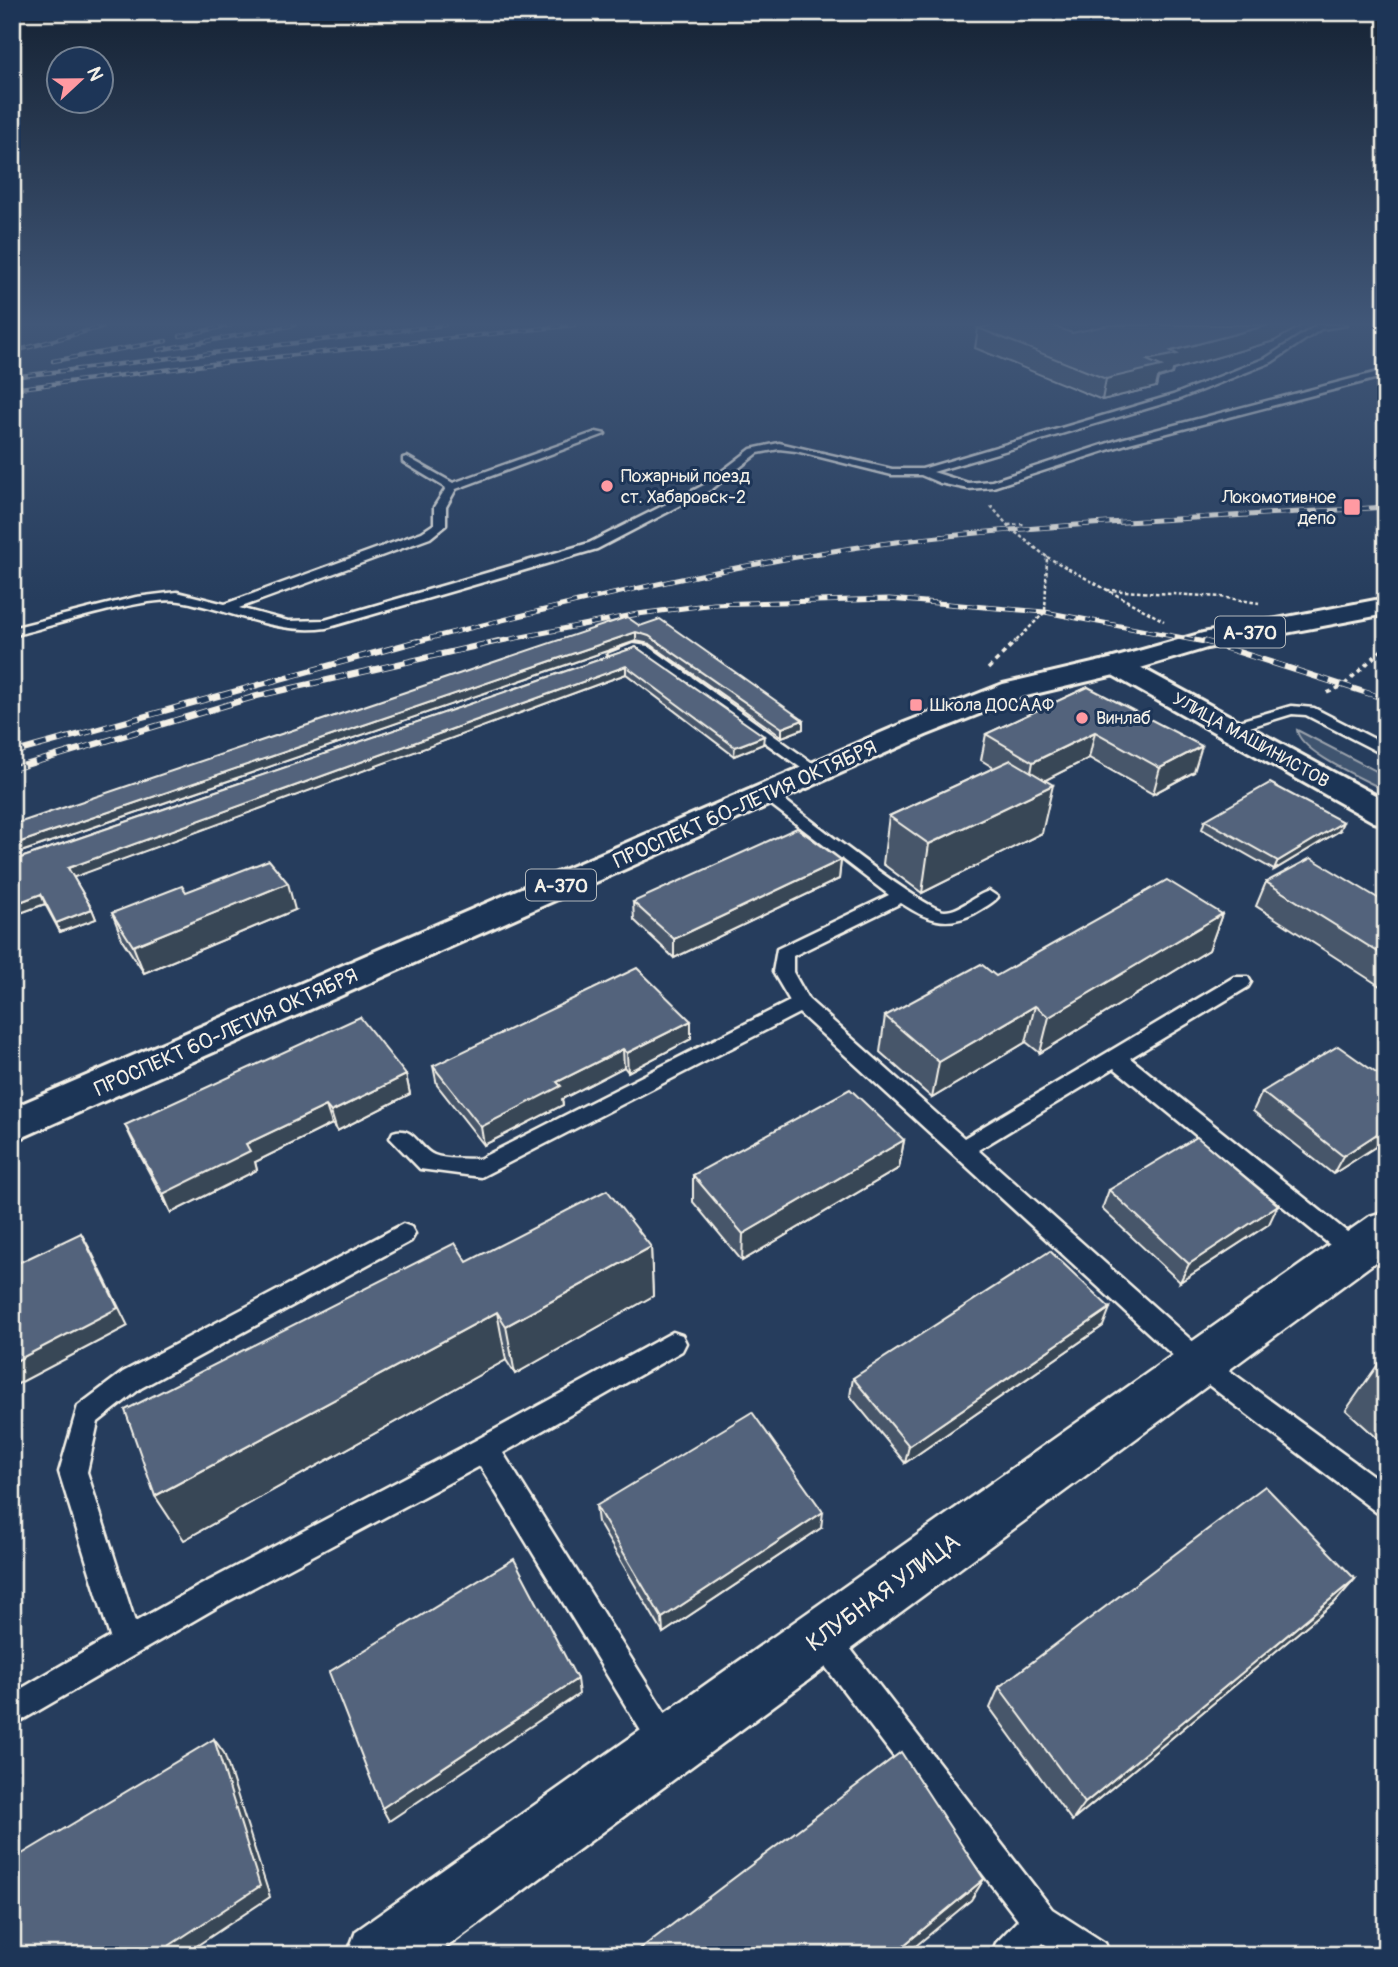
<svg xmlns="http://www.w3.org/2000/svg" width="1398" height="1967" viewBox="0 0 1398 1967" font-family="Pangolin,sans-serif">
  <rect width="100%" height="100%" fill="#263d5d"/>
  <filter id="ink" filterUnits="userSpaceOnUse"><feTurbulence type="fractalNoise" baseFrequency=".0143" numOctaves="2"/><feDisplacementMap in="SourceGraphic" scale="14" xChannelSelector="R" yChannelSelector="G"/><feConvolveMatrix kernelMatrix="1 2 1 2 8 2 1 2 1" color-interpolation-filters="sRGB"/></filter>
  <g filter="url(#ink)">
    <path fill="#40546f" stroke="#9aa2ac" stroke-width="2" d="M1297,730L1386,776V791C1366,780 1299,752 1297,730Z"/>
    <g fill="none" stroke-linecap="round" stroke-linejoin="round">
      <defs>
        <g id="service">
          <path d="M1317,325H1347L1321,329L1272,362L1179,399L933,472L968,483L992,481L1121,439L1386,370V376L1129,443L993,487L968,489L940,483L921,475H892L796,451L779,449L758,453L712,489L597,549L326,628C275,635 229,609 180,601C147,595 49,627 12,636V628L136,597L177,592L225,604L422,532L434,524V507L446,488L403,462V458L407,457L453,483L596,432L605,434L456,489L446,507V525L430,538L239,608L288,621L325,620L589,543L704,485L751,449L779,443L892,469H922L1173,395L1266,358Z"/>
          <polygon points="633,644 648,646 825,772 817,777 811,775 639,653 615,658 608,654"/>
          <polygon points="1291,706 1314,708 1386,745 1386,756 1306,715 1292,714 1230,733 1222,728 1225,725"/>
          <path d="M767,789L773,791C797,809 925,911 945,911C960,911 975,895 989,891L998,897C992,904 983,908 975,913C946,928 927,920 901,903L793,956V972L808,999L964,1138L1234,977H1248L1251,982L1248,987L1130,1058L1362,1244L1366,1251L1362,1258L1354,1261L1346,1258L1114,1068L978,1150L1208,1355L1386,1485V1515L1376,1512L1190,1371L799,1013L481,1177L420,1169L390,1138L393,1132C414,1125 418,1148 434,1155C446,1160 466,1158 479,1159L790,1001L773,972L777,949L889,895L761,797L759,794Z"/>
          <polygon points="403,1224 411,1227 415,1234 411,1241 141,1388 98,1422 87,1472 135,1622 199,1586 476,1440 673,1332 682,1335 686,1343 682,1351 503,1453 677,1732 682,1743 677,1754 666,1759 655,1754 480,1466 219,1606 12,1726 12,1694 110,1637 59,1472 78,1406 123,1372"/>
          <polygon points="822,1622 833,1626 1052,1909 1105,1943 1110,1955 1061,1955 1043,1943 1032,1955 991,1955 996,1943 1018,1920 811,1648 807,1637 811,1626"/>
        </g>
        <polygon id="minor" points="1386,1211 1386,1254 436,1955 347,1955 356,1931 1370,1216"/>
        <polygon id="tertiary" points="1117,658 1127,660 1386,801 1386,825 1374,822 1107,672 1103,666 1107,660"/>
        <polygon id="trunk" points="1386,598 1386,614 1207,648 1127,672 1022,697 926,735 12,1142 12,1108 904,723 1003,684 1110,659 1203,633"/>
      </defs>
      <use href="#service" stroke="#f4f1e8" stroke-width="5"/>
      <use href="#minor" stroke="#f4f1e8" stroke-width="5"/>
      <use href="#tertiary" stroke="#f4f1e8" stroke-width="6"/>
      <use href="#trunk" stroke="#f4f1e8" stroke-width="6"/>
      <g stroke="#f4f1e8" stroke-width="2.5" stroke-dasharray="3.5 2.5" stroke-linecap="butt">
        <polyline points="991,506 1010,528 1047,557 1045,612 1014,643"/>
        <polyline points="1008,525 1026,524"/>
        <polyline points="1047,557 1164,621"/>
        <polyline points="1107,590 1221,597 1259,603"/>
      </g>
      <g stroke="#f4f1e8" stroke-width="3.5" stroke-dasharray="5 4.5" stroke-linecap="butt">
        <polyline points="988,669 1016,641"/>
        <polyline points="1327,693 1343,686 1386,646"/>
      </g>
      <use href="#service" fill="#1d3557" fill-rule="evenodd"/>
      <use href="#minor" fill="#1d3557" fill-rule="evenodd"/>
      <use href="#tertiary" fill="#1d3557" fill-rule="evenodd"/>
      <use href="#trunk" fill="#1d3557" fill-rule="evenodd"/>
      <defs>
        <g id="rail-far2">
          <polyline points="180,336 231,325"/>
          <polyline points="158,350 295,325"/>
          <polyline points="12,352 108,325"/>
          <polyline points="53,361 166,341"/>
          <polyline points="12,377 445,325"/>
          <polyline points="12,389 212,364 574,325"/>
        </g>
        <g id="rail-far1">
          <path d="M411,643C564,604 717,567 873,545C1043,522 1215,518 1386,507"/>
          <polyline points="491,643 638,614 714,604 889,599 1045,612 1210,643"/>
        </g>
        <g id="rail">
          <polyline points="1204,641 1386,699"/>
          <polyline points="12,753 418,641"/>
          <polyline points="12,769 257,696 499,641"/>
        </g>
      </defs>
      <use href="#rail-far2" stroke="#f4f1e8" stroke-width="4.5"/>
      <use href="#rail-far1" stroke="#f4f1e8" stroke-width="5"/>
      <use href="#rail" stroke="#f4f1e8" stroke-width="6"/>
      <use href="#rail-far2" stroke="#1d3557" stroke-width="2.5" stroke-dasharray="8" stroke-linecap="butt"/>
      <use href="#rail-far1" stroke="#1d3557" stroke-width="3.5" stroke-dasharray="10" stroke-linecap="butt"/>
      <use href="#rail" stroke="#1d3557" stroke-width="4.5" stroke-dasharray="12" stroke-linecap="butt"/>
    </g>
    <g fill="#47566a" stroke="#f4f1e8" stroke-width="2">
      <polygon points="978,328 1072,333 1274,341 1173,370 1172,374 1158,378 1156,387 1102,400 975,348"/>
      <polygon points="640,626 803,720 803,729 782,737 650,644 636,641 12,855"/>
      <polygon points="636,647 763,744 734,756 626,674 73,877 92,909 96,919 60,932 45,904 12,916 12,861"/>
      <polygon points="1088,687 1194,772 1153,794 1089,758 1045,780 1042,833 922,893 883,864 889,816 994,768 981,760 986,734"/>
      <polygon points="1205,820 1339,831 1274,870 1202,829"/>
      <polygon points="841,860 839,879 674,958 634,920 633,902"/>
      <polygon points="1266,882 1386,903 1386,990 1256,906"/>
      <polygon points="186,892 295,910 144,973 123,941 112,913"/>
      <polygon points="1222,914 1209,950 1040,1053 1026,1042 932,1098 880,1052 885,1016 996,976"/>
      <polygon points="691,1039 628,1072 624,1067 562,1099 563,1105 484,1145 437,1085 433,1066"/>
      <polygon points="406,1075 410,1094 337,1131 332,1124 255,1162 257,1170 171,1213 134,1144 125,1125"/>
      <polygon points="1386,1080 1386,1140 1333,1174 1253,1111 1262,1092"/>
      <polygon points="904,1140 899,1168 742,1261 693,1202 693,1175"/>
      <polygon points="1109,1190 1269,1224 1180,1282 1102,1209"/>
      <polygon points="651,1247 653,1296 515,1374 506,1360 184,1540 467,1262"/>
      <polygon points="1103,1326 905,1463 850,1396 853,1378"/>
      <polygon points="1386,1358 1386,1446 1346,1410 1379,1363"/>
      <polygon points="596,1506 821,1528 663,1633 598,1522"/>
      <polygon points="1355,1579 1335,1602 1072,1821 990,1708 999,1687"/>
      <polygon points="1386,1943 1386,1955 1375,1955"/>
    </g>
    <g fill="#394656" stroke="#f4f1e8" stroke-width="2">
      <polygon points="1269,325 1302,325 1274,341 1173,370 1172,374 1158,378 1156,387 1102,400 1106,379 1147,360 1171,351"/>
      <polygon points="636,632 636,641 12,855 12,845"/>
      <polygon points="626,666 626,674 72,878 68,868"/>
      <polygon points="803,720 803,729 782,737 782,728"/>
      <polygon points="1095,732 1089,758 1028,789 1033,762"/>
      <polygon points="764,736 763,744 734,756 735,747"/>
      <polygon points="1202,746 1194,772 1153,794 1160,768"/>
      <polygon points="1053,785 1042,833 922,893 929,844"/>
      <polygon points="1343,822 1339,831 1274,870 1278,861"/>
      <polygon points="841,860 839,879 674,958 674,939"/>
      <polygon points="288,883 295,910 144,973 133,946"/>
      <polygon points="41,894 45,904 12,916 12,905"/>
      <polygon points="92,909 96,919 60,932 56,923"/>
      <polygon points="1222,914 1209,950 1040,1053 1049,1017"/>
      <polygon points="1035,1006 1026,1042 932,1098 939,1062"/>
      <polygon points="691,1021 691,1039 628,1072 627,1053"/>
      <polygon points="623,1049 624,1067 562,1099 563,1105 484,1145 481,1127 557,1082"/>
      <polygon points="406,1075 410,1094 337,1131 331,1112"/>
      <polygon points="326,1106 332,1124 255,1162 257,1170 171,1213 163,1194 246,1144"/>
      <polygon points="1386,1128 1386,1140 1333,1174 1343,1156"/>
      <polygon points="904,1140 899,1168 742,1261 743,1234"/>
      <polygon points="1278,1205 1269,1224 1180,1282 1189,1264"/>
      <polygon points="81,1233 91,1251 128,1326 12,1387 12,1363"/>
      <polygon points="651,1247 653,1296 515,1374 506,1326"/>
      <polygon points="1110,1308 1103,1326 905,1463 909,1446"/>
      <polygon points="497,1312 506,1360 184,1540 155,1496"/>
      <polygon points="823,1512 821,1528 663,1633 662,1618"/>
      <polygon points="1355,1579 1335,1602 1072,1821 1085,1803"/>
      <polygon points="577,1679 579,1694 389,1821 382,1808"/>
      <polygon points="214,1739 224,1753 270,1897 183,1955 155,1955"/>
      <polygon points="984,1879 971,1900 905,1955 892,1955"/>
    </g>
    <g fill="#52647b" stroke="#f4f1e8" stroke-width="2">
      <polygon points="994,325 1051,325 1072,333 1109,325 1269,325 1171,351 1177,354 1147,360 1161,366 1106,379 978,328"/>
      <polygon points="627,617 640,626 660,619 803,720 782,728 649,636 636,632 12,845 12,825"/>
      <polygon points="636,647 764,736 735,747 626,666 68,868 92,909 56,923 41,894 12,905 12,861"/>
      <polygon points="1088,687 1202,746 1160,768 1095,732 1033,762 986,734"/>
      <polygon points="1011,760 1053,785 929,844 889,816"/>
      <polygon points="1270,783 1343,822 1278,861 1205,820"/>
      <polygon points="797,828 841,860 674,939 633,902"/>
      <polygon points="1311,858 1386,903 1386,957 1266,882"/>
      <polygon points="269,860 288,883 133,946 112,913 182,886 186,892"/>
      <polygon points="1167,880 1222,914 1049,1017 1035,1006 939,1062 885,1016 981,964 996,976"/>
      <polygon points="637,968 691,1021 627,1053 623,1049 557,1082 561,1086 481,1127 433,1066"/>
      <polygon points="360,1017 406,1075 331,1112 326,1106 246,1144 250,1151 163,1194 125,1125"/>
      <polygon points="1338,1046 1386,1080 1386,1128 1343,1156 1262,1092"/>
      <polygon points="850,1089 904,1140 743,1234 693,1175"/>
      <polygon points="1197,1137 1278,1205 1189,1264 1109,1190"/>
      <polygon points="607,1190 651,1247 506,1326 497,1312 155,1496 125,1410 455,1243 467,1262"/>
      <polygon points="81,1233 118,1308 12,1363 12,1266"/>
      <polygon points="1050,1251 1110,1308 909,1446 853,1378"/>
      <polygon points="1386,1358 1386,1369 1379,1363"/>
      <polygon points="752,1412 823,1512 662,1618 596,1506"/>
      <polygon points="1265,1486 1355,1579 1085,1803 999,1687"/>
      <polygon points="514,1559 577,1679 382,1808 329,1672"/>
      <polygon points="214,1739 260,1886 155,1955 12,1955 12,1860"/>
      <polygon points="901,1752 984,1879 892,1955 632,1955"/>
    </g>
  </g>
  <linearGradient id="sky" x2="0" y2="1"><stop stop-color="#152233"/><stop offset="0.54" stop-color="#415778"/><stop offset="1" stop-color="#415778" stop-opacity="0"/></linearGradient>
  <rect width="1398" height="600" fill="url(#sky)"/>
  <g fill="#ff9aa2" stroke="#1d3557" stroke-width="2.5">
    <circle cx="607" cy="486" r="7"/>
    <rect x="1343" y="498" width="18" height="18" rx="3.5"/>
    <rect x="909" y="698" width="14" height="14" rx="3.5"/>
    <circle cx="1082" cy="718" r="7"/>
  </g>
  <g text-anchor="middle" stroke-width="6" stroke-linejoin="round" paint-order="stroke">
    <g font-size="18" fill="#f4f1e8" stroke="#1d3557" text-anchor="start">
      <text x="621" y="482">Пожарный поезд<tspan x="621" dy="21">ст. Хабаровск-2</tspan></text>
      <text x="1336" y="503" text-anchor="end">Локомотивное<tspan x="1336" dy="21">депо</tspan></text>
      <text x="930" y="711">Школа ДОСААФ</text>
      <text x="1096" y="724">Винлаб</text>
    </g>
    <g font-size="18" fill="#f4f1e8" stroke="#1d3557">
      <text transform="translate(1251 740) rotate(29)" y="6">УЛИЦА МАШИНИСТОВ</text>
    </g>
    <g fill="#1d3557" stroke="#b4b9bc" stroke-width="2">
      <rect x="1215" y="616.5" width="70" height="31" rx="5"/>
      <rect x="526" y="869.5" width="70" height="31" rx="5"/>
    </g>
    <g font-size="19" font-weight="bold" fill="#f4f1e8">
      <text x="1250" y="639">А-370</text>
      <text x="561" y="892">А-370</text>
    </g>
    <g font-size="21" fill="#f4f1e8" stroke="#1d3557">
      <text transform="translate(745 804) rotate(-24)" y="7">ПРОСПЕКТ 60-ЛЕТИЯ ОКТЯБРЯ</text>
      <text transform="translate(226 1032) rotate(-24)" y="7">ПРОСПЕКТ 60-ЛЕТИЯ ОКТЯБРЯ</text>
    </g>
    <g font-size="24" fill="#f4f1e8" stroke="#1d3557">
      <text transform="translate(883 1592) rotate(-36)" y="8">КЛУБНАЯ УЛИЦА</text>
    </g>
  </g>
  <rect width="1398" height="1967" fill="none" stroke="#1d3557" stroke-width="42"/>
  <rect x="21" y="21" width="1356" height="1925" fill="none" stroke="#f4f1e8" stroke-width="2.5" filter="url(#ink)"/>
  <g transform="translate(80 80) rotate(68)"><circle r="33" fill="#1d3557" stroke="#738091" stroke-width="2"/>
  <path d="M0-5L12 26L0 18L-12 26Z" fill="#ff9aa2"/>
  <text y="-10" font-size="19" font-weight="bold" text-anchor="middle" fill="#f4f1e8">N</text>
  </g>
</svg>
